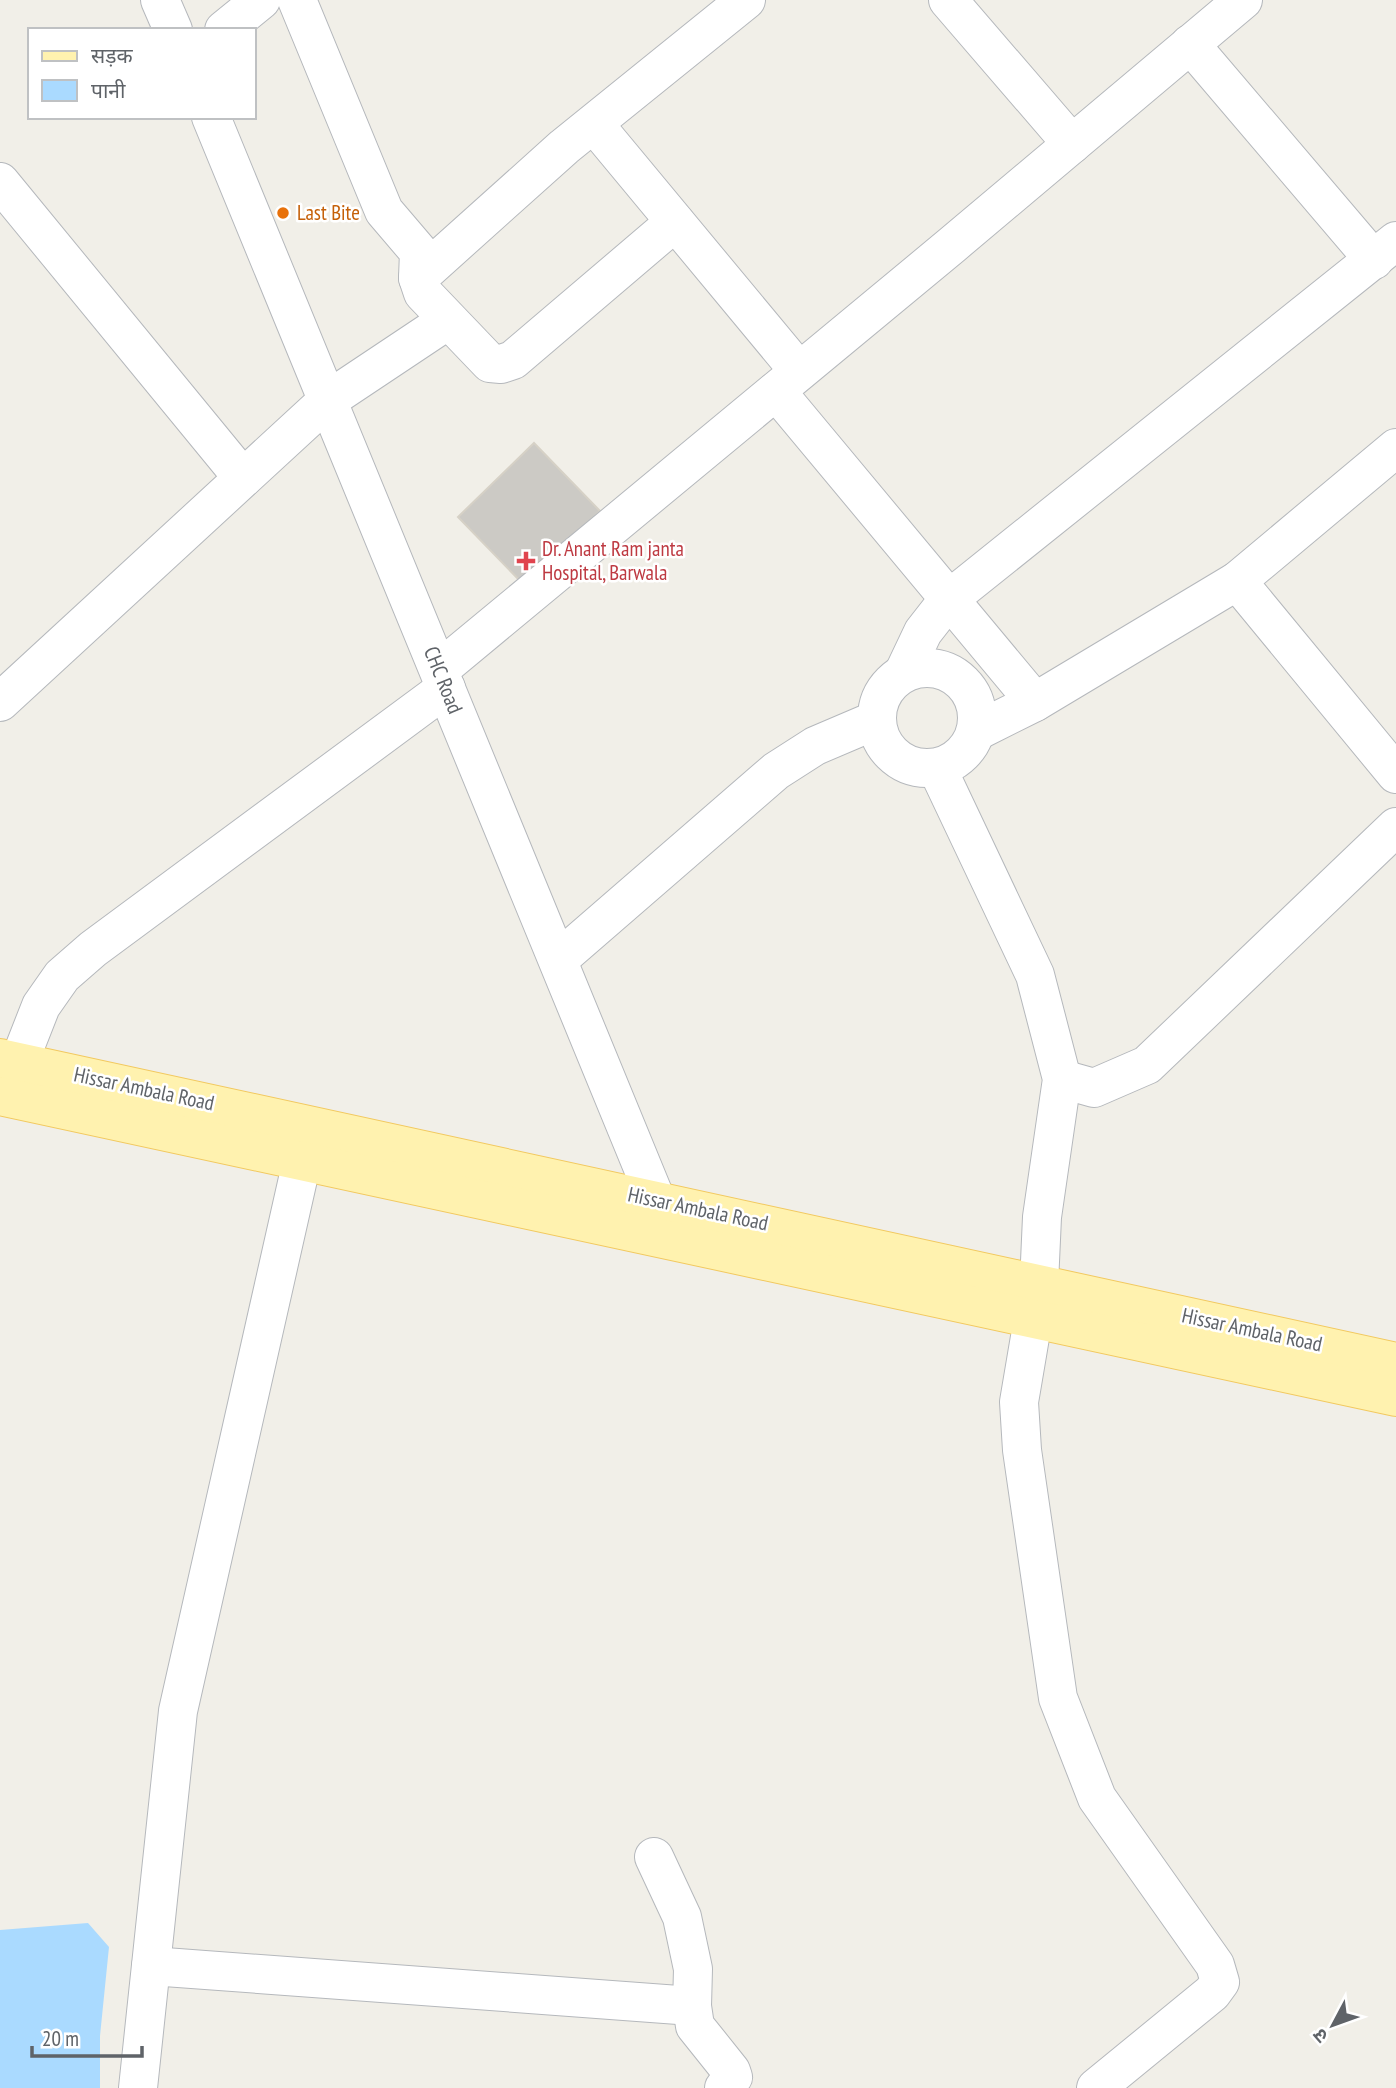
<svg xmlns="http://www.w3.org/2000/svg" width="1396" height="2088" viewBox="0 0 1396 2088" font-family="'PT Sans Narrow','Noto Sans Devanagari',sans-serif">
  <rect width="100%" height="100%" fill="#f1efe8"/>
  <polygon fill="#aadaff" points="88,1923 109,1947 100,2036 100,2088 0,2088 0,1930"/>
  <polygon fill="#cccac5" stroke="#d6d1c6" stroke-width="2" points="534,443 600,511 524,585 458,517"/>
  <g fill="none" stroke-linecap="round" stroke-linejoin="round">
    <defs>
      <g id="minor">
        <polyline points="160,0 173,30"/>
        <polyline points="297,0 384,211 419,252 418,278 423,293 490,363 501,364 513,360 675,222"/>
        <polyline points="948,0 1072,144"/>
        <polyline points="224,30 261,0"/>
        <polyline points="1190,44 1374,260"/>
        <polyline points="211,117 668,1229"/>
        <polyline points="594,124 799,371"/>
        <polyline points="0,182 243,478"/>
        <polyline points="418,278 564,147 746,0"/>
        <polyline points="776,391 1035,702"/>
        <polyline points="1237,581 1396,774"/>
        <circle cx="927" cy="718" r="50"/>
        <polyline points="439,670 952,245 1243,0"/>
        <polyline points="904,672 923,632 948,600 1396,241"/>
        <polyline points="0,702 328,400 448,320"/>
        <polyline points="977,731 1035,702 1237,581 1396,448"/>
        <polyline points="937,768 1035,975 1062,1079 1042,1217 1039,1284 1019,1402 1022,1450 1058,1698 1097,1798 1215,1965 1220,1982 1212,1993 1096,2088"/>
        <polyline points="558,960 776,771 815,746 876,720"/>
        <polyline points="19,1062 41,1006 62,976 93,949 446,688"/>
        <polyline points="1062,1079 1094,1088 1147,1065 1396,827"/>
        <polyline points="654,1857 682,1917 693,1969 692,2006 695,2026 731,2071 733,2077 724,2088"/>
        <polyline points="151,1966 692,2006"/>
        <polyline points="138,2088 178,1711 302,1161"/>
      </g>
      <g id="major">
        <polyline points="0,1058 1396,1362"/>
        <polyline points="0,1096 1396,1397"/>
      </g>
    </defs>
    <use href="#minor" stroke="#b5b8bc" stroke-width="40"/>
    <use href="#major" stroke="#f2c960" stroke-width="40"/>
    <use href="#minor" stroke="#fff" stroke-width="38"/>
    <use href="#major" stroke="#fff2af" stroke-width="38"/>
  </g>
  <circle fill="#e8710a" stroke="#fff" stroke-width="2.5" cx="283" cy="213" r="7"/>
  <path fill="#e0444e" stroke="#fff" stroke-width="2.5" d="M522.5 550.5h7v7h7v7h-7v7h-7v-7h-7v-7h7z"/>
  <g text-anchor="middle" stroke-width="5" stroke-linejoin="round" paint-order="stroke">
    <g font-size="21" fill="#c56008" stroke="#fff" text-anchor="start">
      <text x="297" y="220">Last Bite</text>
    </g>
    <g font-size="21" fill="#be3a42" stroke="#fff" text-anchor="start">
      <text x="542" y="556">Dr. Anant Ram janta<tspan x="542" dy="24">Hospital, Barwala</tspan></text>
    </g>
    <g font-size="21" fill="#5f6368" stroke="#fff">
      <text transform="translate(443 680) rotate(68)" y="7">CHC Road</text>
      <text transform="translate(144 1089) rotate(12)" y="7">Hissar Ambala Road</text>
      <text transform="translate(698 1209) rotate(12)" y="7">Hissar Ambala Road</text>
      <text transform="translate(1252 1330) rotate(12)" y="7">Hissar Ambala Road</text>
    </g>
  </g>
  <rect x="28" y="28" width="228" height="91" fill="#ffffff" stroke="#bfc1c3" stroke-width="2"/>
  <rect x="42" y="51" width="35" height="10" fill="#fff2af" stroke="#bfc1c3" stroke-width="2"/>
  <text x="91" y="63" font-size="21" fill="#5f6368">सड़क</text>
  <rect x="42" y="80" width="35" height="21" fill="#aadaff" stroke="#bfc1c3" stroke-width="2"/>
  <text x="91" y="98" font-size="21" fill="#5f6368">पानी</text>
  <g transform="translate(1333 2025) rotate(229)" stroke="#ffffff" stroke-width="5" paint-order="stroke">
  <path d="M0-5L12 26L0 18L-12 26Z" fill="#5f6368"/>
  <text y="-10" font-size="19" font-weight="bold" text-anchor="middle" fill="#5f6368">उ</text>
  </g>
  <path d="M32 2046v10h110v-10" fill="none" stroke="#5f6368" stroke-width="3.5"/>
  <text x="42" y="2046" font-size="21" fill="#5f6368" stroke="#ffffff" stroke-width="5" paint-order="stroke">20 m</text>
</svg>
